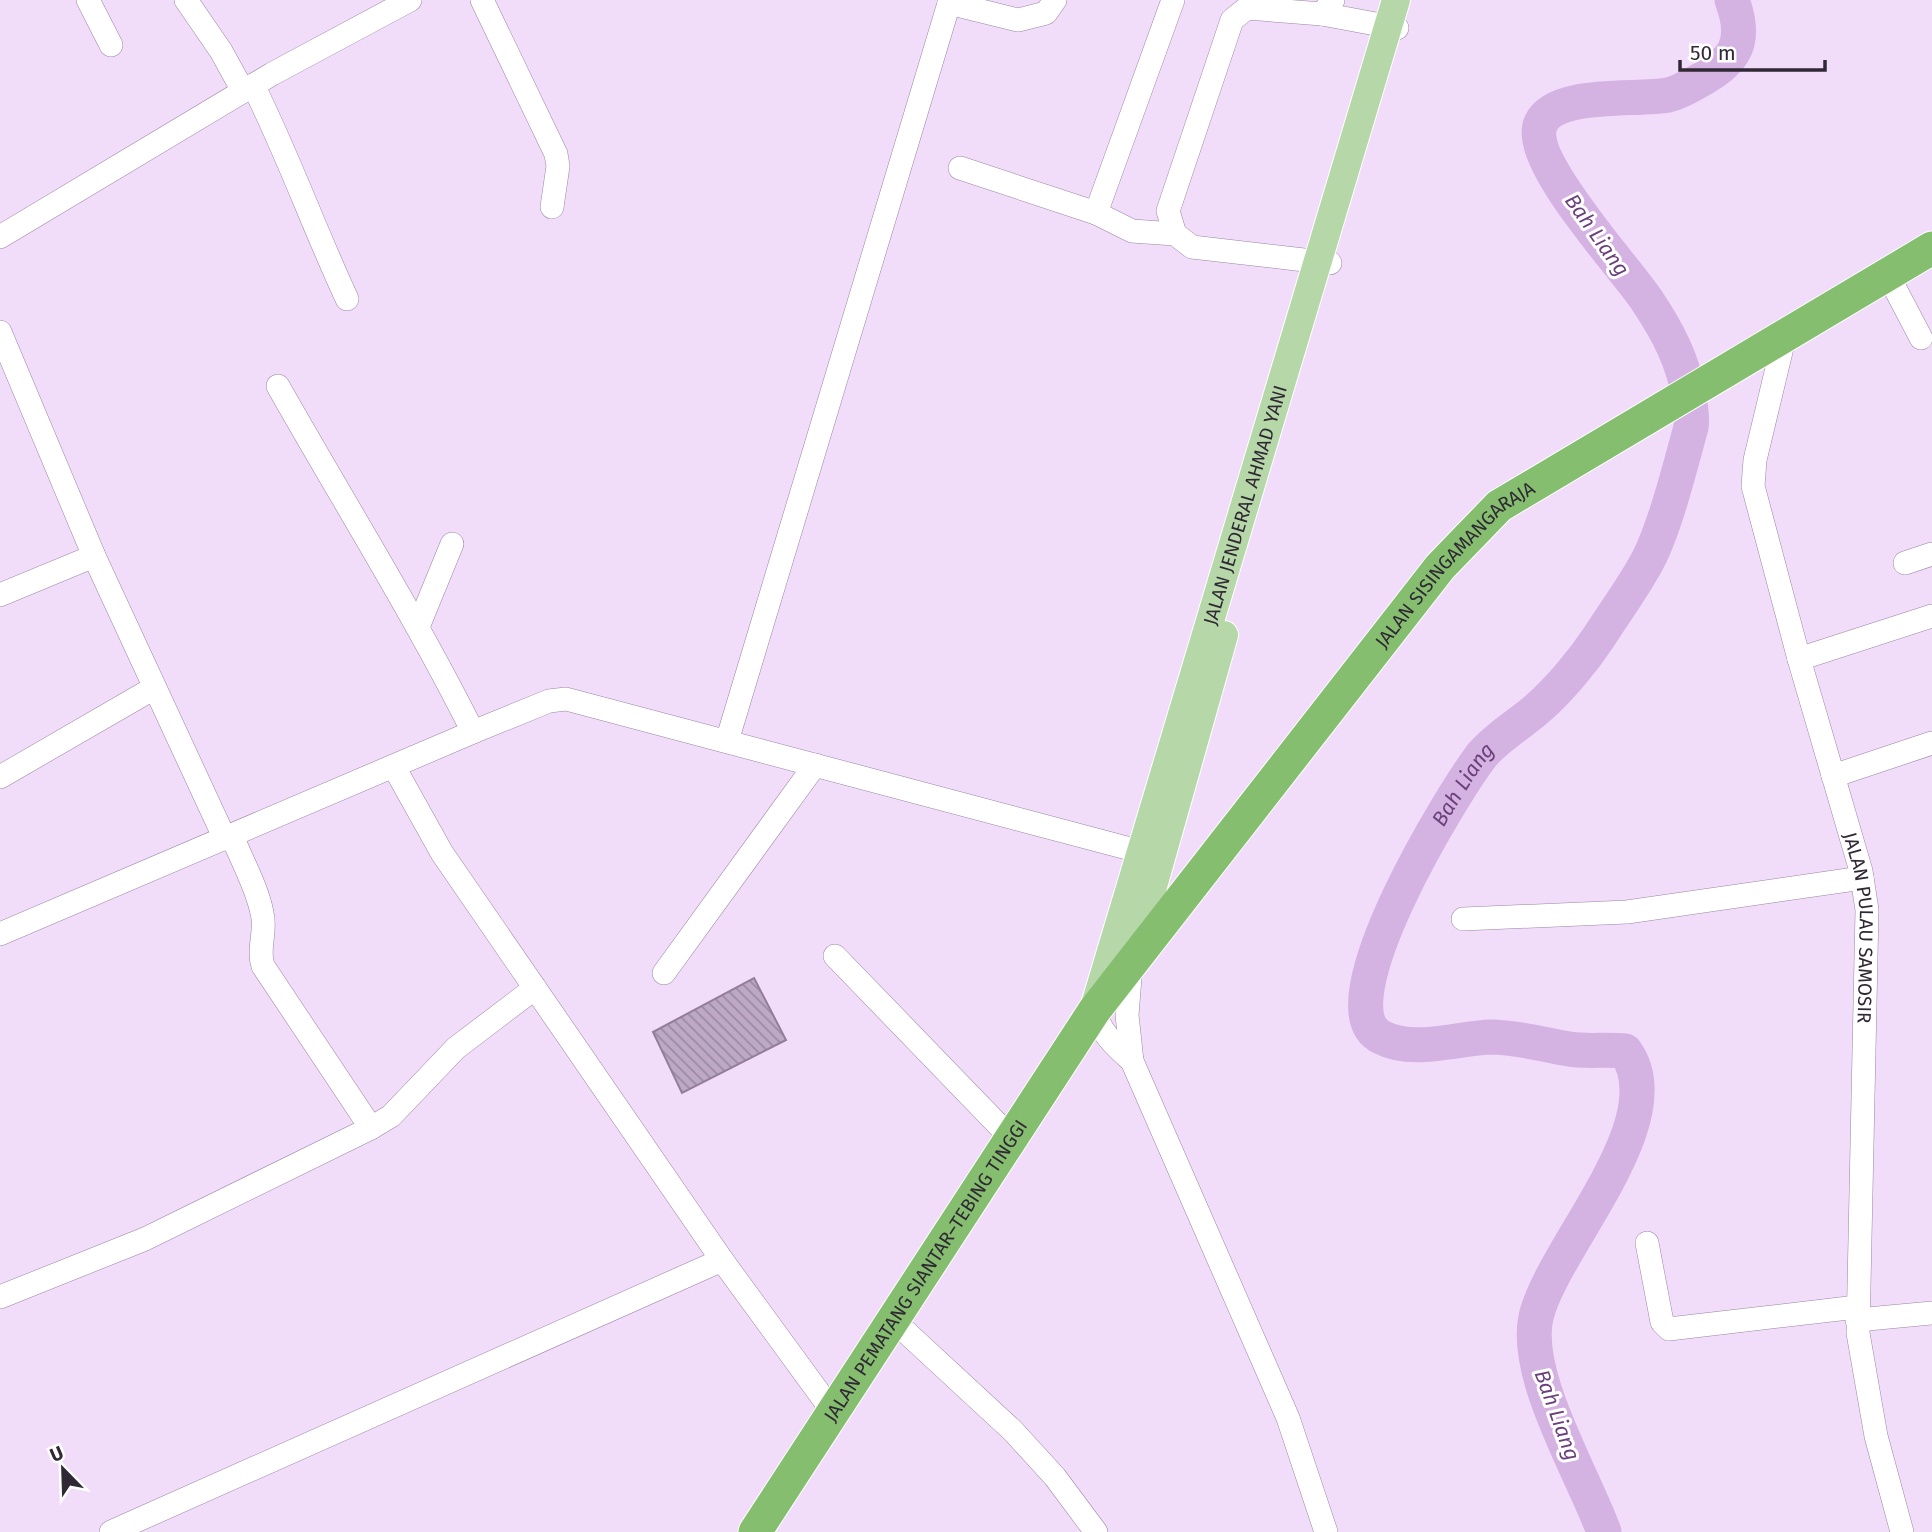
<svg xmlns="http://www.w3.org/2000/svg" width="1932" height="1532" viewBox="0 0 1932 1532" font-family="'Fira Sans',sans-serif">
  <defs>
    <pattern id="building-back-hatch" width="6" height="6" patternUnits="userSpaceOnUse" patternTransform="scale(1.75)"><rect width="6" height="6" fill="#bda9c6"/><path d="M-1 5l2 2M0 0l6 6M5-1l2 2" fill="none" stroke="#9a8aa2"/></pattern>
  </defs>
  <rect width="100%" height="100%" fill="#f1dcfa"/>
  <g fill="none" stroke-linecap="round" stroke-linejoin="round">
    <path stroke="#d4b2e2" stroke-width="35" id="s1" d="M1604,1532C1583,1474 1523,1376 1536,1317C1552,1248 1676,1120 1625,1051C1606,1049 1587,1052 1569,1049C1544,1045 1517,1037 1491,1037C1457,1038 1413,1054 1381,1037C1321,1007 1454,791 1482,755C1497,737 1520,724 1537,709C1559,690 1583,661 1599,637C1616,610 1636,584 1650,556C1666,523 1681,464 1691,427C1693,417 1690,407 1689,396C1683,361 1668,332 1648,302C1627,269 1524,160 1541,123C1556,91 1637,101 1668,95C1678,93 1688,87 1697,82C1735,61 1748,43 1732,0"/>
  </g>
  <polygon fill="url(#building-back-hatch)" stroke="#927e9a" stroke-width="2" points="754,978 786,1040 682,1093 653,1032"/>
  <g fill="none" stroke-linecap="round" stroke-linejoin="round">
    <defs>
      <g id="minor">
        <polyline points="88,0 111,45"/>
        <polyline points="186,0 221,51 243,91"/>
        <polyline points="482,0 556,154 558,166 552,207"/>
        <polyline points="1173,0 1096,213 1132,231 1175,234 1192,247 1330,263"/>
        <polyline points="949,3 1018,20 1046,13 1055,0"/>
        <polyline points="1322,14 1397,28"/>
        <path d="M253,85C288,155 314,228 347,299"/>
        <polyline points="960,168 1096,213"/>
        <polyline points="1175,234 1168,211 1232,20 1247,8 1322,14 1333,0"/>
        <polyline points="0,237 272,74 410,0"/>
        <polyline points="1888,275 1921,338"/>
        <polyline points="0,332 94,556 225,839"/>
        <path id="s2" d="M1785,335L1755,460L1753,486L1799,659L1861,871L1867,910L1858,1333L1876,1436L1902,1532"/>
        <path d="M278,386C343,501 414,614 473,732"/>
        <polyline points="1905,563 1932,554"/>
        <polyline points="0,595 94,556"/>
        <polyline points="418,627 452,544"/>
        <polyline points="1799,659 1932,616"/>
        <polyline points="727,741 950,0"/>
        <polyline points="394,767 442,853 722,1260 833,1412"/>
        <polyline points="1833,776 1932,743"/>
        <polyline points="0,777 154,688"/>
        <path d="M232,836C242,861 257,887 262,913C267,931 257,948 263,966L371,1128"/>
        <polyline points="1463,919 1627,912 1862,878"/>
        <polyline points="0,934 473,732 549,701 566,699 1157,856"/>
        <polyline points="835,956 1011,1138"/>
        <polyline points="1131,965 1127,1015 1132,1061 1288,1418 1326,1532"/>
        <polyline points="664,973 815,765"/>
        <path d="M1094,1011C1101,1033 1115,1046 1132,1061"/>
        <polyline points="1647,1243 1662,1322 1669,1329 1857,1307"/>
        <polyline points="0,1297 145,1239 371,1128 391,1116 456,1048 535,988"/>
        <polyline points="893,1320 1013,1431 1055,1477 1096,1532"/>
        <polyline points="1857,1320 1932,1313"/>
        <polyline points="111,1532 722,1260"/>
      </g>
      <g id="major">
        <polyline points="1133,957 1224,635"/>
        <path id="s3" d="M1095,1005L1396,0"/>
      </g>
      <g id="highway">
        <path id="s4" d="M755,1532L1094,1011L1440,567L1499,506L1932,248"/>
      </g>
    </defs>
    <use href="#minor" stroke="#9a86a2" stroke-width="24"/>
    <use href="#major" stroke="#fff" stroke-width="30"/>
    <use href="#highway" stroke="#fff" stroke-width="35"/>
    <use href="#minor" stroke="#fff" stroke-width="23"/>
    <use href="#major" stroke="#b6d8a9" stroke-width="28"/>
    <use href="#highway" stroke="#85be6f" stroke-width="33"/>
  </g>
  <g text-anchor="middle" stroke-width="6" stroke-linejoin="round" paint-order="stroke">
    <g font-size="19" fill="#302834" stroke="#fff">
      <text dy="7" stroke="none"><textPath href="#s3" startOffset="522">JALAN JENDERAL AHMAD YANI</textPath></text>
      <text dy="7" stroke="none"><textPath href="#s4" startOffset="1197">JALAN SISINGAMANGARAJA</textPath></text>
      <text dy="7" stroke="none"><textPath href="#s2" startOffset="611">JALAN PULAU SAMOSIR</textPath></text>
      <text dy="7" stroke="none"><textPath href="#s4" startOffset="312">JALAN PEMATANG SIANTAR–TEBING TINGGI</textPath></text>
    </g>
    <g font-size="21" font-style="italic" fill="#6b407c" stroke="#fff">
      <text transform="translate(1597 235) rotate(55)" y="7">Bah Liang</text>
      <text dy="7" stroke="none"><textPath href="#s1" startOffset="1048">Bah Liang</textPath></text>
      <text transform="translate(1557 1415) rotate(70)" y="7">Bah Liang</text>
    </g>
  </g>
  <g transform="translate(63 1469) rotate(337)" stroke="#ffffff" stroke-width="5" paint-order="stroke">
  <path d="M0-5L12 26L0 18L-12 26Z" fill="#302834"/>
  <text y="-10" font-size="19" font-weight="bold" text-anchor="middle" fill="#302834">U</text>
  </g>
  <path d="M1680 60v10h145v-10" fill="none" stroke="#302834" stroke-width="3.5"/>
  <text x="1690" y="60" font-size="21" fill="#302834" stroke="#ffffff" stroke-width="5" paint-order="stroke">50 m</text>
</svg>
